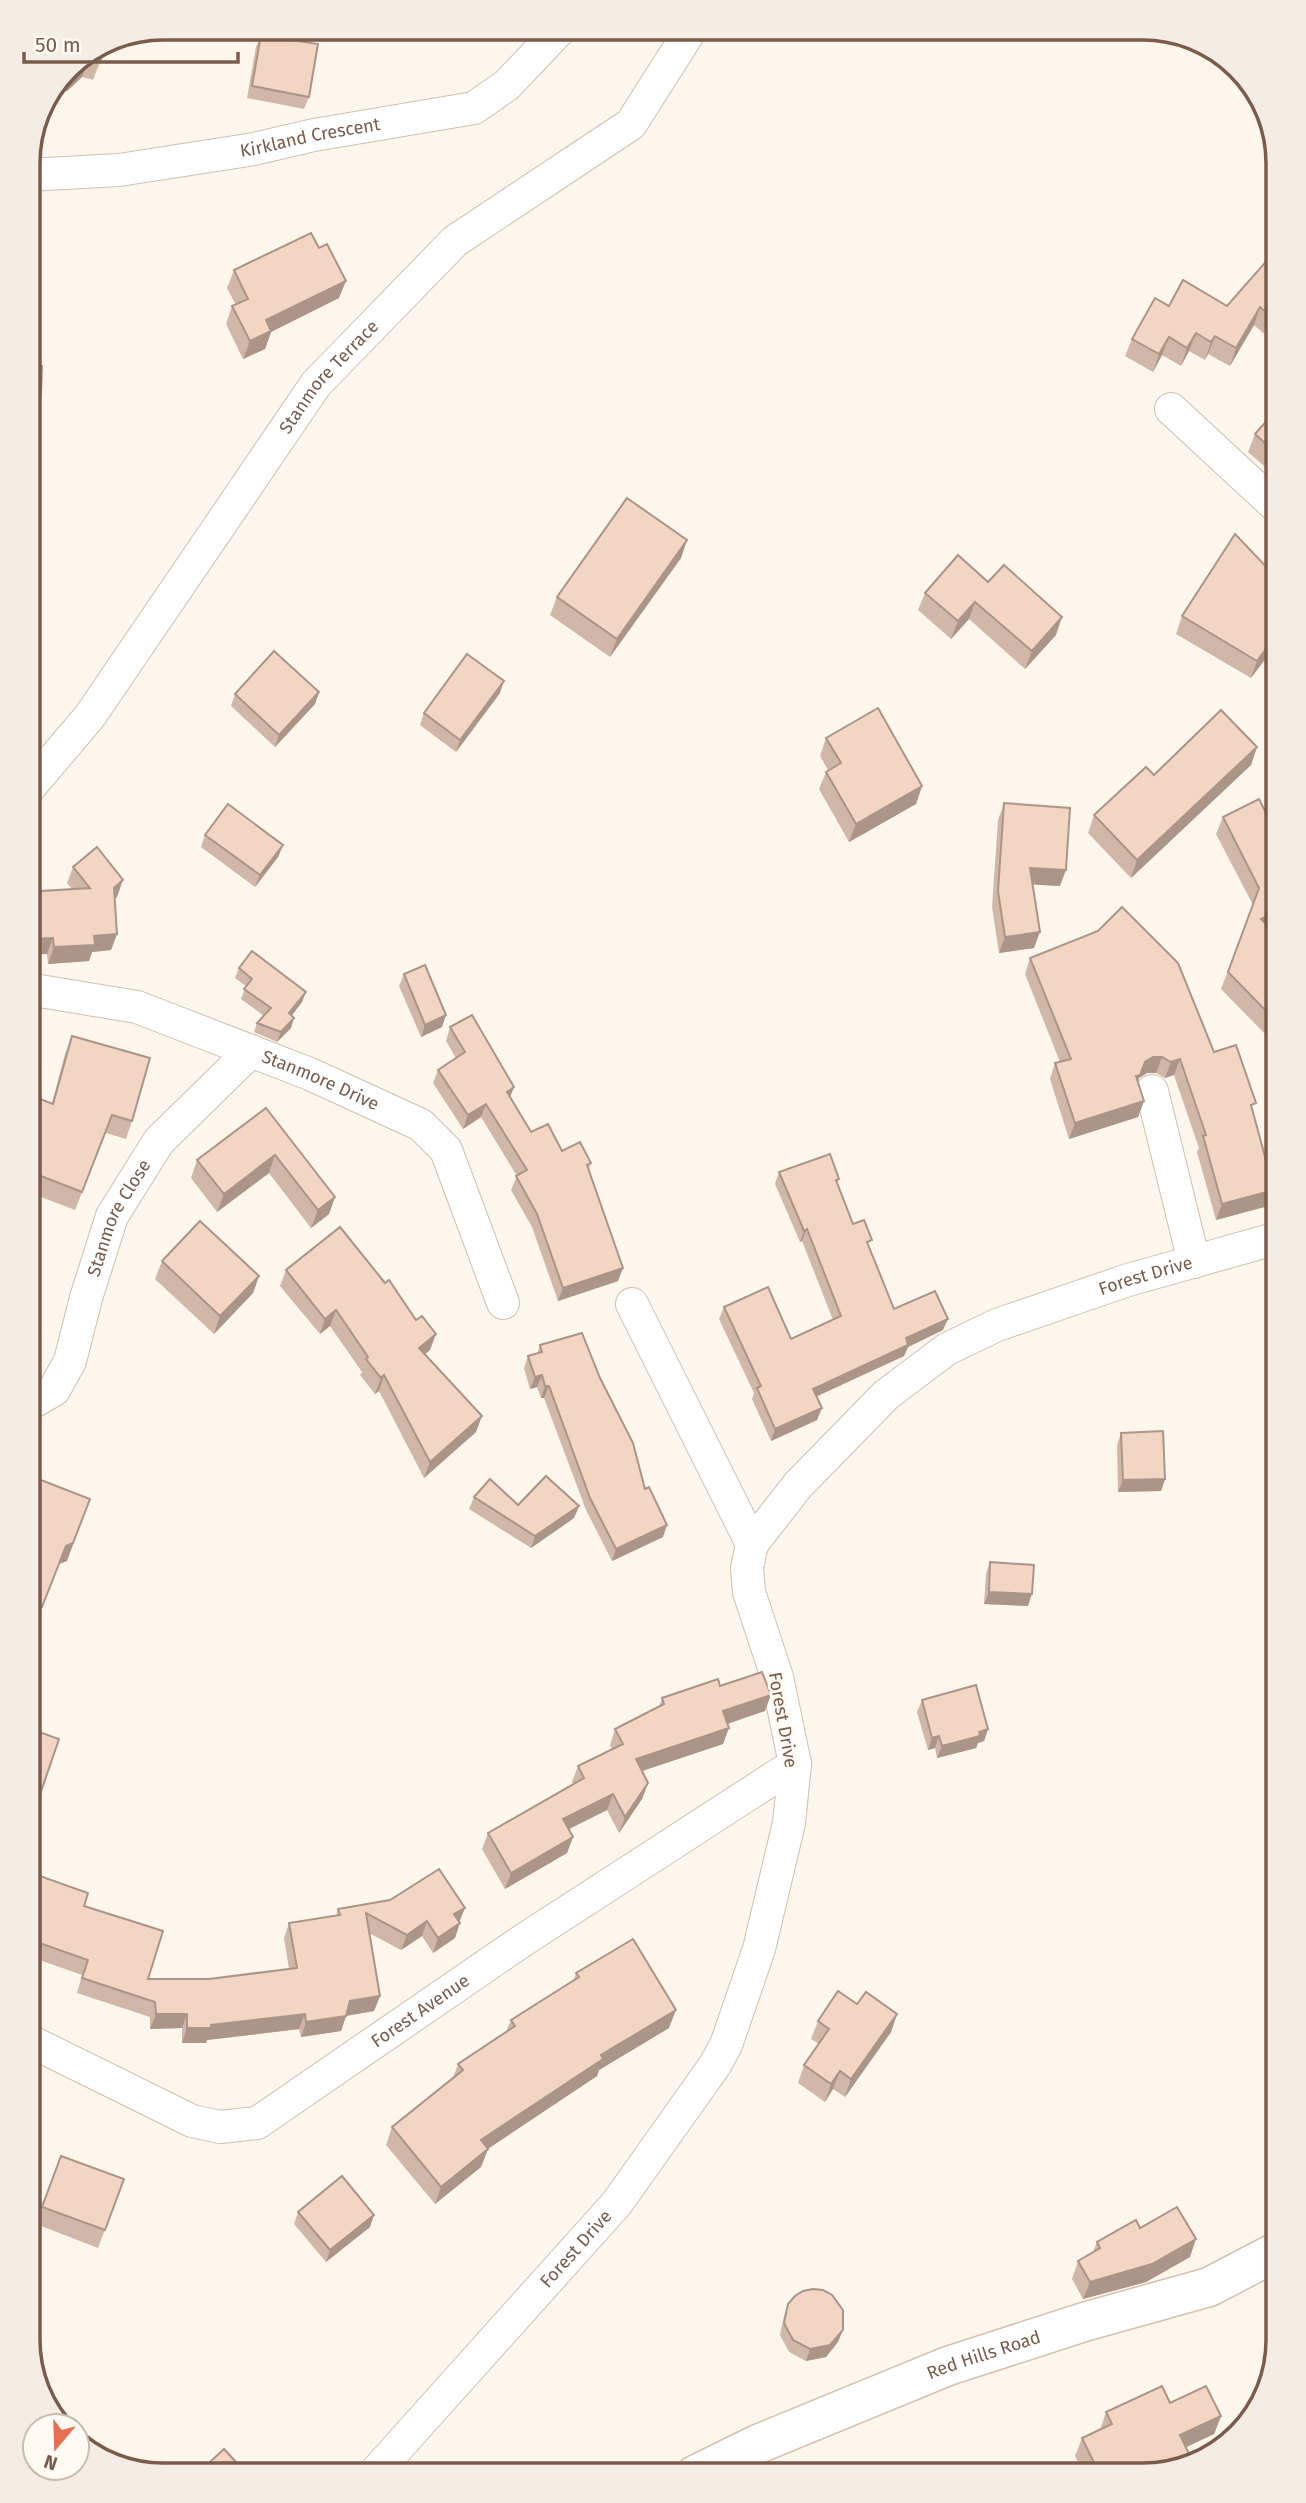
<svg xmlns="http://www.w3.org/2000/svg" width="1306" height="2503" viewBox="0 0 1306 2503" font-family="'Fira Sans',sans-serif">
  <rect width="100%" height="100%" fill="#fdf6ec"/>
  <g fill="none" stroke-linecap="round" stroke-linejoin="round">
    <defs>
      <g id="minor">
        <path id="s1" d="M28,175L119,170L254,149L314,135L474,108L507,85L561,28"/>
        <polyline points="1171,409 1278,508"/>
        <path id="s2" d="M28,789L90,716L316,384L455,241L631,124L692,28"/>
        <path id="s3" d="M28,989L137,1007L310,1074L421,1125L446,1150L503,1303"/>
        <polyline points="1152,1091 1194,1262"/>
        <polyline points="632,1304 752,1544"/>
        <path id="s4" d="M28,1405L54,1390L70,1361L86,1298L112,1216L159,1141L251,1051"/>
        <path id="s5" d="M28,2038L34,2043L192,2121L220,2127L257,2123L522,1941L795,1764"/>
        <path id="s6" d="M373,2475L617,2203L715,2065L726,2045L759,1949L789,1823L795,1764L777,1677L749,1592L747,1568L752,1544L798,1485L886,1395L947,1349L997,1325L1128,1280L1278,1238"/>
      </g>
      <g id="secondary">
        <path id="s7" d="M695,2475L758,2444L948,2366L1084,2322L1209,2287L1278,2251"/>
      </g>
    </defs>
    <use href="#minor" stroke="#d1beb0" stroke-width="34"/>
    <use href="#secondary" stroke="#d6c0b0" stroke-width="41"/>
    <use href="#minor" stroke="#fff" stroke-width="32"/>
    <use href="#secondary" stroke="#fff" stroke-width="38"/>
  </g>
  <g fill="#d1b7a8">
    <polygon points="261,35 309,97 304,109 247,98 256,47"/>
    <polygon points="105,43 100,62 93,80 82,77 67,91 58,91 68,67"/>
    <polygon points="1278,248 1278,346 1254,325 1230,366 1208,354 1205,360 1189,351 1181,366 1162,355 1153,372 1125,356 1132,339 1169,306 1227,306"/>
    <polygon points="234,270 339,298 271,332 265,349 243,359 226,324 232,306 236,305 227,288"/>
    <polygon points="1278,408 1278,478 1248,452 1255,434"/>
    <polygon points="687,540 681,558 610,657 550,615 557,597"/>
    <polygon points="988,582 1056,635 1025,669 969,619 951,639 918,610 925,593"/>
    <polygon points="1182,616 1278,642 1251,678 1176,634"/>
    <polygon points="319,692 315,704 275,747 231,706 235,694"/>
    <polygon points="500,693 456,752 420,725 424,713"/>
    <polygon points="826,738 922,786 916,804 849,842 819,789 826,772 828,770 820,756"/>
    <polygon points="1257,747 1251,765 1131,878 1088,833 1094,815 1154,775"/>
    <polygon points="1004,803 1060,886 1033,884 1034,948 999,953 992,907 998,820"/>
    <polygon points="1223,817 1278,837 1278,924 1270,928 1278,1022 1265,1034 1221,989 1253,905 1216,834"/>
    <polygon points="205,835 283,845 278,857 255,887 201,847"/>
    <polygon points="73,867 117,897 115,899 117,934 111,950 92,952 89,961 48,964 40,894 41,891 72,889 67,883"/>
    <polygon points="1030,958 1214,1052 1253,1112 1268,1206 1216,1220 1197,1152 1199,1148 1174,1075 1165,1078 1156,1073 1147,1073 1139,1078 1138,1082 1144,1101 1138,1117 1069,1139 1050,1079 1055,1063 1060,1062 1025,974"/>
    <polygon points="239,968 302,1002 292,1015 291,1028 277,1042 254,1032 257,1023 264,1016 241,999 246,986 235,978"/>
    <polygon points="404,974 442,1027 421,1037 399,986"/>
    <polygon points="450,1027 510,1098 531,1132 562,1151 591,1163 589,1169 618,1281 558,1301 532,1227 511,1190 517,1176 481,1117 463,1129 433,1083 438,1070 456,1058 446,1041"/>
    <polygon points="72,1036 132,1121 126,1139 106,1133 75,1210 28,1192 28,1128 52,1103 65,1054"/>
    <polygon points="266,1108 335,1197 329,1214 311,1228 269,1173 217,1212 191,1178 197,1160"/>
    <polygon points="779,1172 839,1179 837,1184 853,1224 869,1247 894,1309 943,1330 908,1347 904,1356 816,1397 817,1420 771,1441 752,1399 754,1393 719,1319 724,1307 791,1339 833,1320 802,1241 800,1242 775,1184"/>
    <polygon points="162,1261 259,1276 253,1293 214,1334 155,1279"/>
    <polygon points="286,1270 430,1350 425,1354 476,1432 424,1478 379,1391 375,1394 360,1375 362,1372 330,1326 320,1334 280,1286"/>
    <polygon points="540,1345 600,1378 645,1489 663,1537 612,1561 586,1510 544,1398 541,1398 537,1387 530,1389 524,1368 528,1356 537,1354"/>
    <polygon points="1121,1433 1165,1479 1161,1491 1118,1492 1117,1445"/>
    <polygon points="28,1475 67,1561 59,1564 35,1625 28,1622"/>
    <polygon points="474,1497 518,1505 579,1506 574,1518 531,1548 469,1509"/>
    <polygon points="990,1562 1028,1606 984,1604 986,1574"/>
    <polygon points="720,1686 765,1711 728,1724 723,1744 642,1771 648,1783 642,1799 619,1833 607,1810 569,1829 573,1837 567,1853 505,1889 482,1849 488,1833 573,1784 572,1782 578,1766 612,1749 610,1745 615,1729 659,1707 662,1698"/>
    <polygon points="922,1700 988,1729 984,1741 978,1743 976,1748 937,1758 935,1748 928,1750 917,1712"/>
    <polygon points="28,1728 33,1815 28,1829"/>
    <polygon points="84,1906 148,1979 209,1979 289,1969 284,1938 289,1923 336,1916 338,1909 459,1922 455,1938 433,1953 422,1936 401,1950 369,1933 380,1996 374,2011 346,2016 341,2031 301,2037 299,2029 207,2040 206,2043 182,2043 182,2028 150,2029 150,2017 77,1993 82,1975 28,1956 28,1911"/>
    <polygon points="576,1973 669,2028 599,2070 597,2076 488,2149 481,2167 435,2204 386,2145 392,2127 453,2078 458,2064 506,2032 511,2020 574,1980"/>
    <polygon points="857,2004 897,2014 891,2032 845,2097 833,2089 825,2102 798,2083 804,2065 819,2044 811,2039 818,2021"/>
    <polygon points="61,2156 124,2179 98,2248 36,2224"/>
    <polygon points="298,2212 370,2227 326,2262 294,2224"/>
    <polygon points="1140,2228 1190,2257 1146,2282 1083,2299 1072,2279 1078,2261 1093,2252 1097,2242"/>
    <polygon points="788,2304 838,2342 826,2357 806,2361 789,2352 780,2335 784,2316"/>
    <polygon points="1170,2403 1221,2416 1214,2434 1186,2447 1143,2475 1085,2475 1075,2456 1082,2438 1100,2430 1106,2412"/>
  </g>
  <g fill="#aa9588">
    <polygon points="88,60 82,77 67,91 58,91 56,93 65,73"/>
    <polygon points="346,281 339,298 271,332 265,349 243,359 250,341 266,320"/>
    <polygon points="1260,307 1254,325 1230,366 1236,348"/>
    <polygon points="1196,333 1189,351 1181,366 1187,348"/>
    <polygon points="1215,336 1208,354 1205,360 1211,342"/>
    <polygon points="1169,337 1162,355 1153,372 1159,354"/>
    <polygon points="28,395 41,395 37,407 28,407"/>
    <polygon points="687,540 681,558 610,657 617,639"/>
    <polygon points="975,602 969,619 951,639 958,621"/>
    <polygon points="1062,617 1056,635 1025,669 1032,651"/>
    <polygon points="1278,633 1278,642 1251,678 1257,661"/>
    <polygon points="504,681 500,693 456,752 460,740"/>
    <polygon points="319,692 315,704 275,747 279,735"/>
    <polygon points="1257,747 1251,765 1131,878 1137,860"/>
    <polygon points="922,786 916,804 849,842 856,824"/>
    <polygon points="283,845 278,857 255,887 260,875"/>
    <polygon points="1030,868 1066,870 1060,886 1024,884"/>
    <polygon points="123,880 117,897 108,904 114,888"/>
    <polygon points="1278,910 1278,924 1254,936 1261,919"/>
    <polygon points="1040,932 1034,948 999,953 1005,937"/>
    <polygon points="117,934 111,950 92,952 89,961 48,964 54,947 94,936"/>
    <polygon points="53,938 47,954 28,955 28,939"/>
    <polygon points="306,992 302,1002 286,1023 289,1013"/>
    <polygon points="1278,1011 1278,1022 1265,1034 1272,1017"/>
    <polygon points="446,1015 442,1027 421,1037 425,1025"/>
    <polygon points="294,1018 291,1028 277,1042 281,1032"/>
    <polygon points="1153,1057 1162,1057 1156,1073 1147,1073 1139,1078 1134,1091 1136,1076 1145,1062"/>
    <polygon points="1180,1059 1174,1075 1165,1078 1171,1062"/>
    <polygon points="514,1087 509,1100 507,1092"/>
    <polygon points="1144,1101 1138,1117 1069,1139 1075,1123"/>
    <polygon points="486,1104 481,1117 463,1129 468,1115"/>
    <polygon points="275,1155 269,1173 217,1212 224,1194"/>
    <polygon points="1274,1190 1268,1206 1216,1220 1222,1204"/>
    <polygon points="335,1197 329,1214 311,1228 318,1210"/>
    <polygon points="807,1229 802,1241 800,1242 804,1231"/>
    <polygon points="623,1268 618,1281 558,1301 563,1288"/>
    <polygon points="259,1276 253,1293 214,1334 220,1316"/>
    <polygon points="336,1310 330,1326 320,1334 325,1319"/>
    <polygon points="948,1319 943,1330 908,1347 904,1356 808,1400 813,1389 906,1338"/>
    <polygon points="436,1334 430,1350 414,1363 419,1348"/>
    <polygon points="384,1375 379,1391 375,1394 381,1378"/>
    <polygon points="542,1375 537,1387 530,1389 535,1377"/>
    <polygon points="545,1386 549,1386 544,1398 541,1398"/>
    <polygon points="822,1408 817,1420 771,1441 775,1429"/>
    <polygon points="482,1416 476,1432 424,1478 430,1462"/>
    <polygon points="1165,1479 1161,1491 1118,1492 1123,1480"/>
    <polygon points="90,1499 67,1561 59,1564 35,1625 66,1546"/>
    <polygon points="579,1506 574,1518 531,1548 535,1536"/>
    <polygon points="667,1525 663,1537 612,1561 616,1549"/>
    <polygon points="989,1592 1032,1594 1028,1606 984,1604"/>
    <polygon points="771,1695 765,1711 717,1727 723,1711"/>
    <polygon points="729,1728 723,1744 630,1775 636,1759"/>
    <polygon points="988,1729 984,1741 978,1743 976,1748 937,1758 942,1746"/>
    <polygon points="939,1736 935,1748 928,1750 932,1738"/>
    <polygon points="648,1783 642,1799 619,1833 625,1817"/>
    <polygon points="613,1794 607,1810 557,1835 563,1819"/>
    <polygon points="573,1837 567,1853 505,1889 511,1873"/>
    <polygon points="465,1908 459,1923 454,1914"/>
    <polygon points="427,1921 422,1936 401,1950 407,1935"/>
    <polygon points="460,1923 455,1938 433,1953 438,1938"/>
    <polygon points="380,1996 374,2011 345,2016 350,2001"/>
    <polygon points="676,2010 669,2028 599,2070 597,2076 474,2158 481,2140 601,2055"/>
    <polygon points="156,2014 187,2014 182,2028 150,2029"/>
    <polygon points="305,2014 299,2029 207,2040 206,2043 182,2043 187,2028"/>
    <polygon points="897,2014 891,2032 845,2097 851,2079"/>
    <polygon points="346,2016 341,2031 301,2037 306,2022"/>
    <polygon points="840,2071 833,2089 825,2102 831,2084"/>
    <polygon points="488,2149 481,2167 435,2204 441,2187"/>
    <polygon points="374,2215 370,2227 326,2262 330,2250"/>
    <polygon points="1196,2239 1190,2257 1146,2282 1083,2299 1090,2282"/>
    <polygon points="843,2330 838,2342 826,2357 806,2361 810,2349"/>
    <polygon points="1221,2416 1214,2434 1174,2453 1180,2435"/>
    <polygon points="1190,2456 1186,2466 1154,2473"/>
  </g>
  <g fill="#f3d5c3" stroke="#aa9588" stroke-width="2">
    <polygon points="261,35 318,44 309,97 252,86"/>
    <polygon points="105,43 100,62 88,60 73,74 65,73 68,67"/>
    <polygon points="311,233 319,248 327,244 346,281 266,320 271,331 250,341 232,306 248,299 234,270"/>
    <polygon points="1278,248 1278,323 1260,307 1236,348 1215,336 1211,342 1196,333 1187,348 1169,337 1159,354 1132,339 1155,298 1169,306 1183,280 1227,306"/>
    <polygon points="28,366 42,366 41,395 28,395"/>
    <polygon points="1278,408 1278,455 1255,434"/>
    <polygon points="627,498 687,540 617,639 557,597"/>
    <polygon points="1235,534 1274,575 1278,585 1278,633 1257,661 1182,616"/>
    <polygon points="958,555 988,582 1004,565 1062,617 1032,651 975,602 958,621 925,593"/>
    <polygon points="274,651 319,692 279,735 235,694"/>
    <polygon points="467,654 504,681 460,740 424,713"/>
    <polygon points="878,708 922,786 856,824 826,772 841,763 826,738"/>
    <polygon points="1221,710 1257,747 1137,860 1094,815 1146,767 1154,775"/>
    <polygon points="1259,799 1278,837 1278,910 1261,919 1278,936 1278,1011 1272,1017 1228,972 1259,888 1223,817"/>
    <polygon points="1004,803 1070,808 1066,870 1030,868 1040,932 1005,937 998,891"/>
    <polygon points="228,804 283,845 260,875 205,835"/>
    <polygon points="97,847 123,880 114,888 117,934 94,936 95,945 54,947 53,938 28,939 28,896 41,894 41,891 90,888 73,867"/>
    <polygon points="1122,907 1178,963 1214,1052 1236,1045 1256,1103 1251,1105 1274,1190 1222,1204 1203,1136 1206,1135 1180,1059 1171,1062 1162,1057 1153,1057 1145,1062 1140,1075 1136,1076 1144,1101 1075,1123 1055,1063 1071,1059 1030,958 1098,931"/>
    <polygon points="252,951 306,992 289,1013 294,1018 281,1032 257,1023 271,1008 244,989 252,979 239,968"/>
    <polygon points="425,965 446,1015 425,1025 404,974"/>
    <polygon points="472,1015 514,1087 507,1092 531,1132 548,1124 562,1151 580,1142 591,1163 587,1165 623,1268 563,1288 537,1214 516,1176 527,1170 486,1104 468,1115 438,1070 465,1052 450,1027"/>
    <polygon points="72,1036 150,1058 132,1121 112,1115 82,1192 28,1171 28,1128 40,1099 53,1104"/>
    <polygon points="266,1108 335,1197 318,1210 275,1155 224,1194 197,1160"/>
    <polygon points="830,1154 839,1179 836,1180 853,1224 864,1220 872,1240 867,1242 894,1309 935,1291 948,1319 906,1338 908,1345 813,1389 822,1408 775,1429 757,1388 761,1386 724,1307 768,1287 791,1339 841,1316 807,1229 804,1231 779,1172"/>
    <polygon points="200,1221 259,1276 220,1316 162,1261"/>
    <polygon points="340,1227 385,1283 389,1280 416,1320 422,1316 436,1334 419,1348 482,1416 430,1462 384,1375 381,1378 366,1359 368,1357 336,1310 325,1319 286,1270"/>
    <polygon points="582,1333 600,1378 633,1443 645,1489 649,1487 667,1525 616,1549 590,1498 549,1386 545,1386 542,1375 535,1377 528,1356 542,1352 540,1345"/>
    <polygon points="1163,1431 1165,1479 1123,1480 1121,1433"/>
    <polygon points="28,1475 90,1499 73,1543 66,1546 42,1607 28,1601"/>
    <polygon points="546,1476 579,1506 535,1536 474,1497 490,1479 518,1505"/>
    <polygon points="990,1562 1034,1565 1032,1594 989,1592"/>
    <polygon points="762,1672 771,1695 723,1711 729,1728 636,1759 648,1783 625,1817 613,1794 563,1819 573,1837 511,1873 488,1833 584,1778 578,1766 623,1744 615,1729 664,1704 662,1698 718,1679 720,1686"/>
    <polygon points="976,1685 988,1729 979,1732 980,1736 942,1746 939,1736 932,1738 922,1700"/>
    <polygon points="28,1728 59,1739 33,1815 28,1814"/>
    <polygon points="439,1869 465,1908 454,1914 460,1923 438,1938 427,1921 407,1935 366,1913 380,1996 350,2001 346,2016 306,2022 305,2014 211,2025 211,2028 187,2028 187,2014 156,2014 155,2002 82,1978 88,1960 28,1939 28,1911 40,1876 88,1893 84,1906 163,1931 148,1979 209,1979 297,1968 289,1923 340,1915 338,1909 390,1900"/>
    <polygon points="633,1939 676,2010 601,2055 603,2059 481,2140 488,2149 441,2187 392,2127 463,2070 458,2064 515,2026 511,2020 579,1977 576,1973"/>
    <polygon points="838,1991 857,2004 866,1992 897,2014 851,2079 840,2071 831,2084 804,2065 829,2029 818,2021"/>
    <polygon points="61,2156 124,2179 105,2230 42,2207"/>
    <polygon points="342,2176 374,2215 330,2250 298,2212"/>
    <polygon points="1177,2207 1196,2239 1152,2264 1090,2282 1078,2261 1100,2248 1097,2242 1136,2220 1140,2228"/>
    <polygon points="813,2289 823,2290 832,2295 843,2310 843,2330 830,2345 810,2349 793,2340 784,2323 788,2304 795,2296 803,2291"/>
    <polygon points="1162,2386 1170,2403 1206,2386 1221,2416 1180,2435 1190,2456 1154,2473 1143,2475 1100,2475 1082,2438 1112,2424 1106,2412"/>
    <polygon points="224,2449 248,2475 196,2475"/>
  </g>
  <g text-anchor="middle" stroke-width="6" stroke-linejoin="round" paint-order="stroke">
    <g font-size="18" fill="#7a5c4d" stroke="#fffaf3">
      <text dy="6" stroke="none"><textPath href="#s1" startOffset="285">Kirkland Crescent</textPath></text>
      <text dy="6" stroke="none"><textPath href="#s2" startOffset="511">Stanmore Terrace</textPath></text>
      <text dy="6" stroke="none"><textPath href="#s3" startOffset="308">Stanmore Drive</textPath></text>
      <text dy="6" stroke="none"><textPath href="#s4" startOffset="215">Stanmore Close</textPath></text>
      <text dy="6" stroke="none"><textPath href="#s6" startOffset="1564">Forest Drive</textPath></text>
      <text transform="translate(783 1720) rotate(80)" y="6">Forest Drive</text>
      <text dy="6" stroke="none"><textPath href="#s5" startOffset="448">Forest Avenue</textPath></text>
      <text dy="6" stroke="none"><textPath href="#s6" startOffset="304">Forest Drive</textPath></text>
      <text dy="6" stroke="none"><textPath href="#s7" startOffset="313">Red Hills Road</textPath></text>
    </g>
  </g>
  <path d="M0 0H1306V2503H0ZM163 40H1143A123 123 0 0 1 1266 163V2340A123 123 0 0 1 1143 2463H163A123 123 0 0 1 40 2340V163A123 123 0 0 1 163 40Z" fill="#f4ede6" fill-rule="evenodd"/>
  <path fill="none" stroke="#7a5c4d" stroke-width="3.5" d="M163 40H1143A123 123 0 0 1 1266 163V2340A123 123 0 0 1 1143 2463H163A123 123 0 0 1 40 2340V163A123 123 0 0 1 163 40Z"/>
  <g transform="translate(56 2447) rotate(199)"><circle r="33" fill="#fffaf3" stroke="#cabbb1" stroke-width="2"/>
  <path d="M0-5L12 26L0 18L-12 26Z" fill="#e76f51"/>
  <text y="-10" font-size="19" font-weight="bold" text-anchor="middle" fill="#7a5c4d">N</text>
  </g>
  <path d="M24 52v10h214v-10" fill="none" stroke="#7a5c4d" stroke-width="3.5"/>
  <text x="35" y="52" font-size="21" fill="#7a5c4d" stroke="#fffaf3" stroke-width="5" paint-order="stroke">50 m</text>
</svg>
